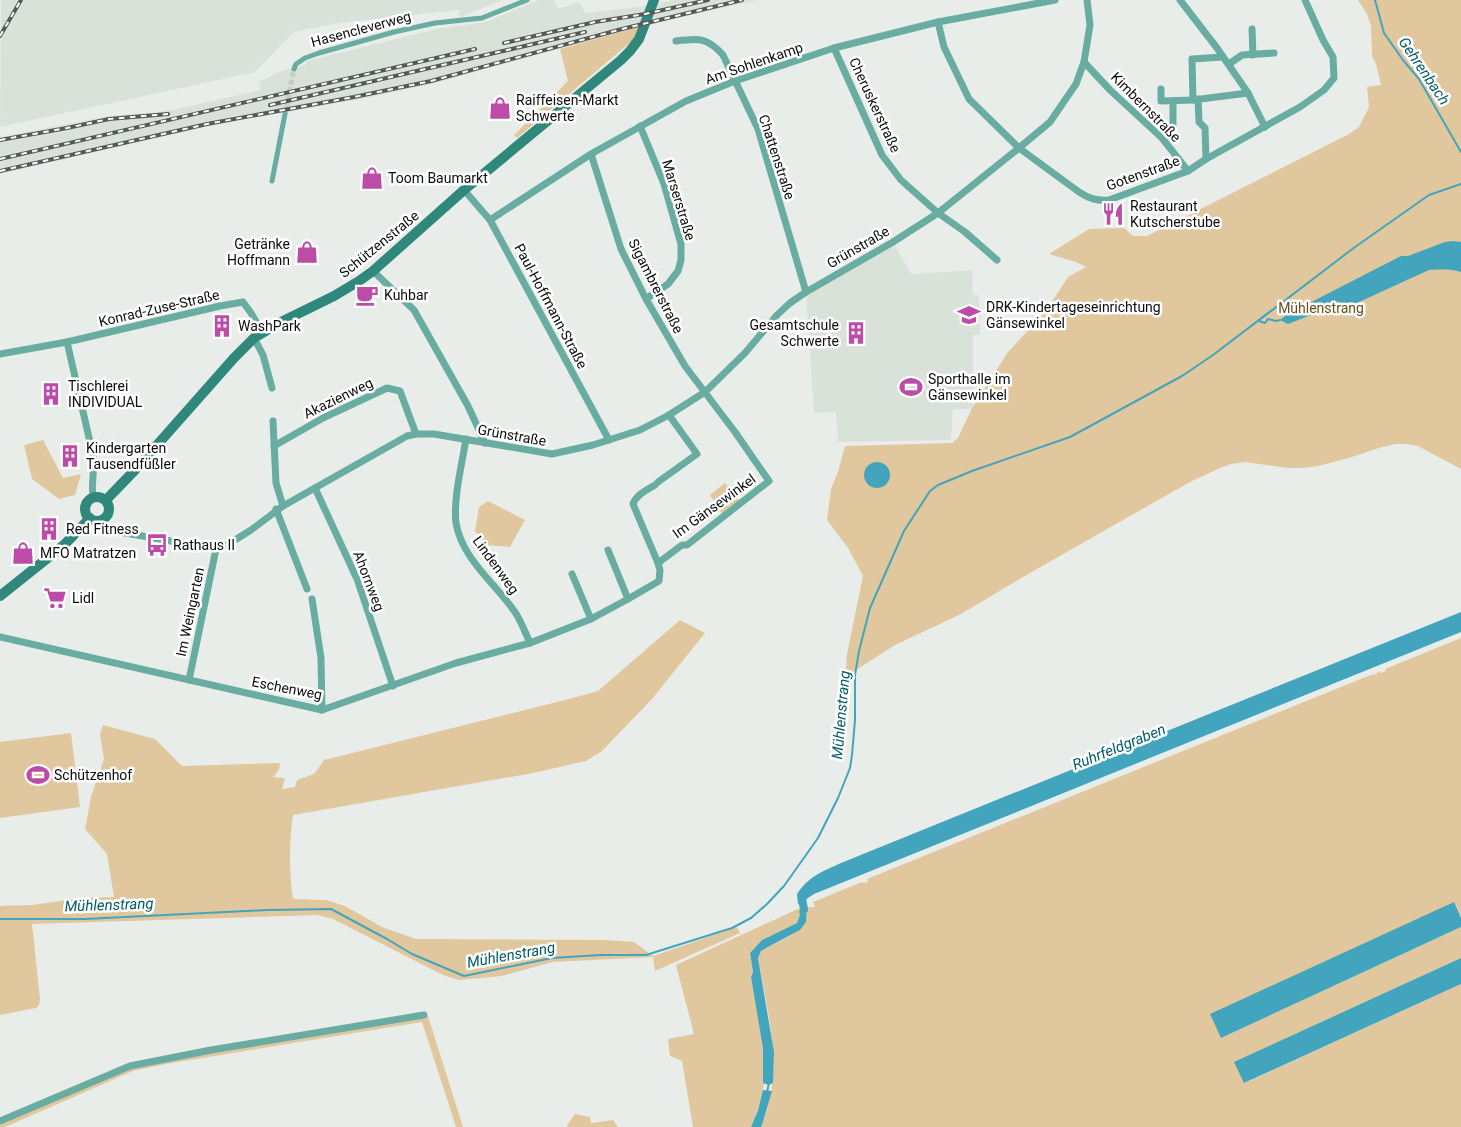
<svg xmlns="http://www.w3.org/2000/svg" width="1461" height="1127" viewBox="0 0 1461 1127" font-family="Roboto,sans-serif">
  <rect width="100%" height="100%" fill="#e9edea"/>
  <g fill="#d8e2d9">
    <polygon points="1,0 503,0 460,17 458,10 338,23 294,32 255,72 0,127"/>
    <polygon points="539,0 554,0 558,9 579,2 585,13 647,6 674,0 758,0 641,26 432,84 356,100 216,124 0,174 0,137 109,116 161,112 186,107 260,90 259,82 281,71 305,65 307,61 436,29 486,22"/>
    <polygon points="893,242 911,274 972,270 973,295 979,295 980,335 973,335 973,409 953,409 951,440 838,442 836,412 814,413 806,292"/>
  </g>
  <g fill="#e1c79d">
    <polygon points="1358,0 1461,0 1461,469 1418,446 1406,444 1396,444 1382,447 1349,458 1318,466 1302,468 1288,468 1245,462 1231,464 1218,469 1190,482 1130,516 1023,577 961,614 895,645 845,677 847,660 846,659 863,576 848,548 827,520 831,489 838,472 845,446 952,443 958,438 972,408 1008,352 1046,311 1068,277 1086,267 1076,262 1049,254 1089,229 1124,228 1133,236 1147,236 1349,134 1359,127 1369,107 1367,87 1381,85 1376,64 1372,56 1371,26 1367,14"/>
    <polygon points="641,26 632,41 517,138 514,135 568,81 560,49"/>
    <polygon points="43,440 63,478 81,474 75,495 59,499 32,479 24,445"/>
    <polygon points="725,483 740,501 722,514 710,495"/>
    <polygon points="488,501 525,520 510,547 487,545 475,531 479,507"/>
    <path d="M680,620L705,633L652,699L602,751L586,761L533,773L293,815C289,843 289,871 293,899L326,900L345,906L382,927L416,939L605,940L634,942L653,956L737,927L740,933L655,971L653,957L553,962L502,976L459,980L443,975L333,919L317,915L32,924L40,999L39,1005L36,1008L0,1015V906L32,905L81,898L114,897L107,854L85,829L91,797L104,759L100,734L103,725L155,739L182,766L280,763L279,770L273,777L285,778L282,789L295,787L297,780L314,774L324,760L565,700L598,691Z"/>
    <path d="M1461,638V918L1453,902L1221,1038L1461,927V958L1235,1062L1245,1083L1461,984V1127H761C785,1072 768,1015 758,958L761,951L766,948C785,938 808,933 807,907H815L813,902L862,882L863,883L868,882L867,879L1373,674L1374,675L1380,671L1381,673L1386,671L1385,669Z"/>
    <polygon points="71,733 80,807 0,818 0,742"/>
    <path d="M800,908V915L797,923L762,940L750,953L753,972L751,977C757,1013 769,1053 763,1090C760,1103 756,1115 751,1127H693L682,1061L670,1056L668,1039L694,1034L676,965Z"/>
    <polygon points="428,1016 463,1127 456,1127 422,1022 166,1064 133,1071 5,1127 0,1127 0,1124 120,1072 162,1061"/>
    <polygon points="575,1114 590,1117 591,1123 613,1120 618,1127 568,1127 567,1125"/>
  </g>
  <g fill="#43a5bd">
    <path d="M1453,241L1461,242V272C1454,269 1436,269 1429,270L1359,302L1340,309L1311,315L1288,324L1280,320L1286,315L1401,256H1408L1445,242Z"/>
    <circle cx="877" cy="475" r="13"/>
    <path d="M1461,612V632L814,894C809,897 804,901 798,904L797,894C810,875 822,872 841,863Z"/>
    <polygon points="1454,902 1461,918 1461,927 1221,1038 1210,1014"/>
    <polygon points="807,907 806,922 800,930 766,948 761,951 758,958 774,1052 773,1083 769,1085 763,1083 763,1048 751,977 753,972 750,953 762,940 797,923 800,915 799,911"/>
    <polygon points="1461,958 1461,984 1244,1083 1234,1062"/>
    <polygon points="763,1090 772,1091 763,1122 761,1127 751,1127 758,1110"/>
  </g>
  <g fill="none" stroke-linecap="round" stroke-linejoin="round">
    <g stroke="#43a5bd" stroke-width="2">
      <polyline points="1375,0 1384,33 1403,60 1419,79 1461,152"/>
      <polyline points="1259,321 1265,323 1268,319 1276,321 1280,320"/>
      <polyline points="0,919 85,919 267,910 331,909 387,939 412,954 464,976 552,958 600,955 646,955 732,928 751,918 767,904 784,886 818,838 838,798 850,768 852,755 855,720 855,675 859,651 870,608 904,531 930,491 938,485 972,471 1070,437 1182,376 1213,355 1355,247 1429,195 1461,184"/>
      <polyline points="767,1093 769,1082"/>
    </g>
    <polyline stroke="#43a5bd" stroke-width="8" points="804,909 802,899 806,893"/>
    <polyline stroke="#c8cbc9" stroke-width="5" stroke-dasharray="5 2.5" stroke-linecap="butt" points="285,114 294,69"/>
    <g stroke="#69aca1" stroke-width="5">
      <polyline points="294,69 296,64 305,58 319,53 394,32 435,23 482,18 527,0"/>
      <polyline points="272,181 285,114"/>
    </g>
    <g stroke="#69aca1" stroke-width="7">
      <polyline points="1180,0 1217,48 1248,93 1265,127"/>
      <path d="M938,22L944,47L969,99L1019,148L1079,192C1090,199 1097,201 1109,200L1188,171L1206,159L1300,107L1324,90L1334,78L1333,57L1323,40L1305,0"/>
      <polyline points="1252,29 1253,55"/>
      <path d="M676,41C698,38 707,37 723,55L758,129L806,292"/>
      <polyline points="834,48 882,155 901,180 938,213 965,232 997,260"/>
      <polyline points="1084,62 1110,90 1162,138 1188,171"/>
      <polyline points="1229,64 1242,55 1274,53"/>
      <polyline points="1161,89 1161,101 1193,100 1248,93"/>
      <polyline points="1198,99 1199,122 1205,128 1206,159"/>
      <polyline points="1193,100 1192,59 1223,57"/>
      <polyline points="1173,101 1173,129"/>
      <polyline points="640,126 664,184 681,244 681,260 678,271 668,284 646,299"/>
      <polyline points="591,154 621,249 646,299 685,366 735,432 769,481 687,545 682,545 658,563"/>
      <polyline points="464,190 490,220 609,440"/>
      <polyline points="490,220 591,154 686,101 735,81 834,48 938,22 1055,0"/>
      <polyline points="373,271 414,310 468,406 485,443"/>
      <polyline points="254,338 263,355 272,388"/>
      <polyline points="67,342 220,306 243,302 251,313 262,332"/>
      <path d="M0,354L67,342L93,455C95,470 91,483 93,497"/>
      <polyline points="273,421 276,483 283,506"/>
      <path d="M466,439C462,464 453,499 456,523C462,559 495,583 515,612C521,621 525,632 530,643"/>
      <polyline points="274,446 323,418 387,388 400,391 416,434"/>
      <polyline points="658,482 697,454 669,415"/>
      <polyline points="315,488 357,579 393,686"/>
      <polyline points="276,509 307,589"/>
      <polyline points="103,520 107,527 114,531 216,549 227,545 251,530 283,506 407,436 416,434 434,434 552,454 593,445 640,430 669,415 705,392 745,353 777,315 790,303 806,292 893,242 938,213 1019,148 1050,122 1076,84 1084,62 1090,25 1087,0"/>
      <polyline points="608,550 628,599"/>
      <polyline points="572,574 591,619"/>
      <polyline points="312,599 321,658 322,710"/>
      <path d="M0,637L322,710L456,663L530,643L591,619L628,599L659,581L660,570L658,563L633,504C636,495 647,490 655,485"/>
      <polyline points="189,680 216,549"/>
      <polyline points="0,1121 130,1066 211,1050 424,1015"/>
    </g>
    <g stroke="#30887c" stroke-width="10">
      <circle cx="97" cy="509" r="12"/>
      <polyline points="106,500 134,471 234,358 254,338 281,322 334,296 359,281 373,271 464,190 621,60 630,51 639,39 654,0"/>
      <polyline points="0,596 64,545 90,518"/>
    </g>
    <defs>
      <g id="rail">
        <polyline points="0,36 21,0"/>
        <polyline points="504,43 595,22 645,14 708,0"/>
        <polyline points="270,105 585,32"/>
        <polyline points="0,140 67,128 109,119 168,114"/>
        <polyline points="0,159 475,49"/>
        <polyline points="0,171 207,124 354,97 431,81 622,29 742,0"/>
      </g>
    </defs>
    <use href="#rail" stroke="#565956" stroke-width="4"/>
    <use href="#rail" stroke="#fff" stroke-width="2" stroke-dasharray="5.5" stroke-linecap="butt"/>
  </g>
  <defs>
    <symbol id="shop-bare" viewBox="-9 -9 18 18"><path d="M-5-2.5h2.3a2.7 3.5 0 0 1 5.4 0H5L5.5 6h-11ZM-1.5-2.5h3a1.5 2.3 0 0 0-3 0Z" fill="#bc4ca8" stroke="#fff" stroke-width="2.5" paint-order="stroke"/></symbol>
    <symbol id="restaurant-bare" viewBox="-9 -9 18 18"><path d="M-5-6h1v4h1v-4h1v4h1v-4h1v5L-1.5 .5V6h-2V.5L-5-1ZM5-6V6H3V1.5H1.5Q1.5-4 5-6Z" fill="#bc4ca8" stroke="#fff" stroke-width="2.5" paint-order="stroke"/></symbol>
    <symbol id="cafe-bare" viewBox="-9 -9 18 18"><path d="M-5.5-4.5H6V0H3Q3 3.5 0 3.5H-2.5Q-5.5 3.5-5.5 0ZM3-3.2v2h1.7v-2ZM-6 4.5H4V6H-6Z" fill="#bc4ca8" stroke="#fff" stroke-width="2.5" paint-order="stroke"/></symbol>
    <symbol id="school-bare" viewBox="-9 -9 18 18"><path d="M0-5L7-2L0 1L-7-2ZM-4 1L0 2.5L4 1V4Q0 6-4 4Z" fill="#bc4ca8" stroke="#fff" stroke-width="2.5" paint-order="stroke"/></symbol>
    <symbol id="building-bare" viewBox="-9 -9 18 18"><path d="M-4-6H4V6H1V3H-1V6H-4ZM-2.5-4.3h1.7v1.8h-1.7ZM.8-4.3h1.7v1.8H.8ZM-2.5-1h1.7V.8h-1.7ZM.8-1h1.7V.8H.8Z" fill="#bc4ca8" stroke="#fff" stroke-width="2.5" paint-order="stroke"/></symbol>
    <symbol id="stadium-bare" viewBox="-9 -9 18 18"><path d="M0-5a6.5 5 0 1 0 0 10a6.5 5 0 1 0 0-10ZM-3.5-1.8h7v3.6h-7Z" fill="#bc4ca8" stroke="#fff" stroke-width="2.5" paint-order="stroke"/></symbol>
    <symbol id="bus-bare" viewBox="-9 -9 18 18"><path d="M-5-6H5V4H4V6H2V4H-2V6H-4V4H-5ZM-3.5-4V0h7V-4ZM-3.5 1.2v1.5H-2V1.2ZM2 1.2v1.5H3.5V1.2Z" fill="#bc4ca8" stroke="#fff" stroke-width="2.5" paint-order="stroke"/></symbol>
    <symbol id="supermarket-bare" viewBox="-9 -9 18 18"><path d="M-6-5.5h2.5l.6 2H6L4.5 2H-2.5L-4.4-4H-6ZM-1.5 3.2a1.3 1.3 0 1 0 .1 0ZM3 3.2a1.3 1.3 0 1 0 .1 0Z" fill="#bc4ca8" stroke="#fff" stroke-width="2.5" paint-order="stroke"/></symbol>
  </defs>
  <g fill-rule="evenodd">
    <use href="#shop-bare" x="484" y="92" width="32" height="32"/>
    <use href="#shop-bare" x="356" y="162" width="32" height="32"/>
    <use href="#restaurant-bare" x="1097" y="198" width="32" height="32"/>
    <use href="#shop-bare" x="291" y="236" width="32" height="32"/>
    <use href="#cafe-bare" x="351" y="279" width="32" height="32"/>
    <use href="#school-bare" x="953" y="299" width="32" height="32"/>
    <use href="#building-bare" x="206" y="310" width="32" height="32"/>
    <use href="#building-bare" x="840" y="317" width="32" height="32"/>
    <use href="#stadium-bare" x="895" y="371" width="32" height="32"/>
    <use href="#building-bare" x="35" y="378" width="32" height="32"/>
    <use href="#building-bare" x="54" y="440" width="32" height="32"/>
    <use href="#building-bare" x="33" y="513" width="32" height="32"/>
    <use href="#bus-bare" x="141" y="529" width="32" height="32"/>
    <use href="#shop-bare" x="7" y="537" width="32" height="32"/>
    <use href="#supermarket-bare" x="39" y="582" width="32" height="32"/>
    <use href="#stadium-bare" x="22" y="759" width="32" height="32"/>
  </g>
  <g text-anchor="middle" stroke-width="5" stroke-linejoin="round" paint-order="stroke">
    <g font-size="14" fill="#0b0d0b" stroke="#fff">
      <text transform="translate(361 29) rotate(-15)" y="5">Hasencleverweg</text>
      <text transform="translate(754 63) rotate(-19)" y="5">Am Sohlenkamp</text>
      <text transform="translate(875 105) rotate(65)" y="5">Cheruskerstraße</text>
      <text transform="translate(1146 107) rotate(45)" y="5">Kimbernstraße</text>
      <text transform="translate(777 157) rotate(72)" y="5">Chattenstraße</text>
      <text transform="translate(1143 173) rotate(-20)" y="5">Gotenstraße</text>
      <text transform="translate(679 200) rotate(73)" y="5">Marserstraße</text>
      <text transform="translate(379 244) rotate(-39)" y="5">Schützenstraße</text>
      <text transform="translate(858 247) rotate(-30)" y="5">Grünstraße</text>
      <text transform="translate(656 286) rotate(63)" y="5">Sigambrerstraße</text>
      <text transform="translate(551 306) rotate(62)" y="5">Paul-Hoffmann-Straße</text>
      <text transform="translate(159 308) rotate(-13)" y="5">Konrad-Zuse-Straße</text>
      <text transform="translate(338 398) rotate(-26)" y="5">Akazienweg</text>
      <text transform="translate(512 435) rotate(10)" y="5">Grünstraße</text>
      <text transform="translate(714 506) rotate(-36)" y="5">Im Gänsewinkel</text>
      <text transform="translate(496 565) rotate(54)" y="5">Lindenweg</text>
      <text transform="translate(369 581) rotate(69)" y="5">Ahornweg</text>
      <text transform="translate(190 612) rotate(-78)" y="5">Im Weingarten</text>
      <text transform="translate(287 688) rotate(11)" y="5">Eschenweg</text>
    </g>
    <g font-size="14" fill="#0b0d0b" stroke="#fff" text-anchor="start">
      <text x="516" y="105">Raiffeisen-Markt<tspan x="516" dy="16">Schwerte</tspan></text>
      <text x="388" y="183">Toom Baumarkt</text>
      <text x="1130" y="211">Restaurant<tspan x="1130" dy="16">Kutscherstube</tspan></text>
      <text x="290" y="249" text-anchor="end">Getränke<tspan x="290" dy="16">Hoffmann</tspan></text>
      <text x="384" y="300">Kuhbar</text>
      <text x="986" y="312">DRK-Kindertageseinrichtung<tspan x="986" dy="16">Gänsewinkel</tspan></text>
      <text x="839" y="330" text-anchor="end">Gesamtschule<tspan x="839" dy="16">Schwerte</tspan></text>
      <text x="238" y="331">WashPark</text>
      <text x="928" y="384">Sporthalle im<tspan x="928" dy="16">Gänsewinkel</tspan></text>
      <text x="68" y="391">Tischlerei<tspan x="68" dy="16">INDIVIDUAL</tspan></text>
      <text x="86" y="453">Kindergarten<tspan x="86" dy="16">Tausendfüßler</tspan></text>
      <text x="66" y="534">Red Fitness</text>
      <text x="173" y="550">Rathaus II</text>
      <text x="40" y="558">MFO Matratzen</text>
      <text x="72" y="603">Lidl</text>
      <text x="54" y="780">Schützenhof</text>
    </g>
    <g font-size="14" fill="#6a4e1b" stroke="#fff">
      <text x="1321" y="313">Mühlenstrang</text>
    </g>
    <g font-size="15" font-style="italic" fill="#035a6b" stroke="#fff">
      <text transform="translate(1424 71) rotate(56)" y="5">Gehrenbach</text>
      <text transform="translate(841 715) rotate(-85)" y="5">Mühlenstrang</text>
      <text transform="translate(1119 747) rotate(-22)" y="5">Ruhrfeldgraben</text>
      <text transform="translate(109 905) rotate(-2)" y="5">Mühlenstrang</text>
      <text transform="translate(511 955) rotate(-10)" y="5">Mühlenstrang</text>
    </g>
  </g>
</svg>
